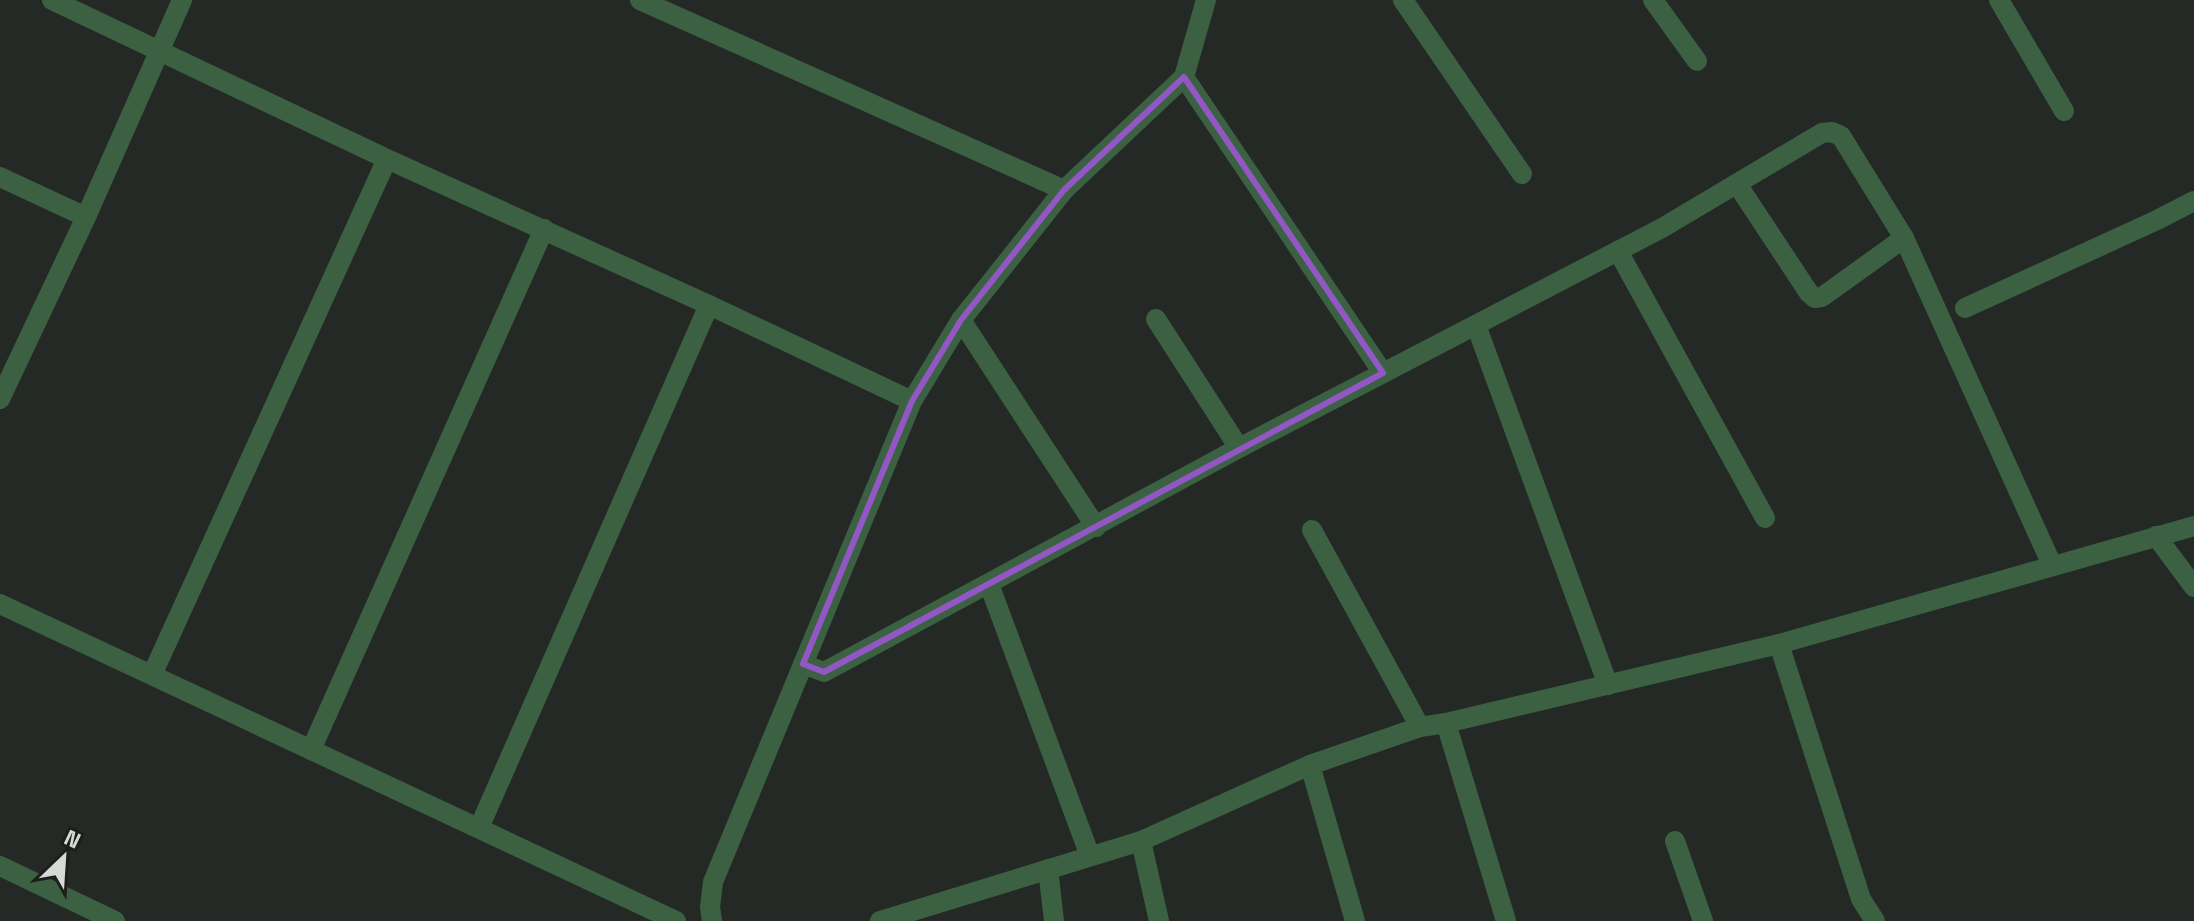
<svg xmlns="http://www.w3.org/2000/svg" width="2194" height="921" viewBox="0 0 2194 921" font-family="'Space Grotesk',sans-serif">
  <rect width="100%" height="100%" fill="#252926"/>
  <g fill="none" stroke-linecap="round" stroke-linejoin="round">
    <g stroke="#3b6142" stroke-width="20">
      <polyline points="1312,530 1420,727"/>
      <polyline points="1446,723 1506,921"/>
    </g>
    <g stroke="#3b6142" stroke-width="20">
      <polyline points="52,0 387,159 709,305 912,401"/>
      <polyline points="640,0 1064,190"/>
      <polyline points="1403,0 1522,174"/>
      <polyline points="1653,0 1697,61"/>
      <polyline points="1999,0 2064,111"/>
      <polyline points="1184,77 1383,373"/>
      <polyline points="0,177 86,217"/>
      <polyline points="1737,184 1809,293 1815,298 1822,297 1904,238"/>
      <polyline points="1618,251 1765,518"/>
      <polyline points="1965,308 2157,220 2194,201"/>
      <polyline points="1156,319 1239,448"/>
      <polyline points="961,320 1096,527"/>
      <polyline points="1476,325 1608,685"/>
      <polyline points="0,399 86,217 182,0"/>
      <polyline points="2156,536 2194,587"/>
      <polyline points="989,584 1090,856"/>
      <polyline points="0,604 676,921"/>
      <polyline points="1779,644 1861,899 1875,921"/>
      <polyline points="803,664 824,672 1239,448 1662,228 1822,133 1832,132 1841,136 1904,238 2052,565"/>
      <polyline points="152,675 387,159"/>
      <polyline points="311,750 544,229"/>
      <polyline points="1310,765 1355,921"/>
      <polyline points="479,828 709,305"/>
      <polyline points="1141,841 1159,921"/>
      <polyline points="1675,841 1703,921"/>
      <polyline points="0,866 115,921"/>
      <polyline points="1048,869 1054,921"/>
      <polyline points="712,921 710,907 713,882 912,401 961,320 1064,190 1184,77 1206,0"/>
      <polyline points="880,921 1141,841 1310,765 1420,727 1446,723 1779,644 2194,526"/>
    </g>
  </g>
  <path fill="none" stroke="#9257c5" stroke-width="6" stroke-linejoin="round" d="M1184,77L1383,373L824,672L803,664L912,401L961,320L1064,190Z"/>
  <g transform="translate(64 857) rotate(25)" stroke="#1c1f1c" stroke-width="6" paint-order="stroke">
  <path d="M0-6L14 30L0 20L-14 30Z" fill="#d7d9d7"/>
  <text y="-12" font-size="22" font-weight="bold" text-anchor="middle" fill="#d7d9d7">N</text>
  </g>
</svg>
